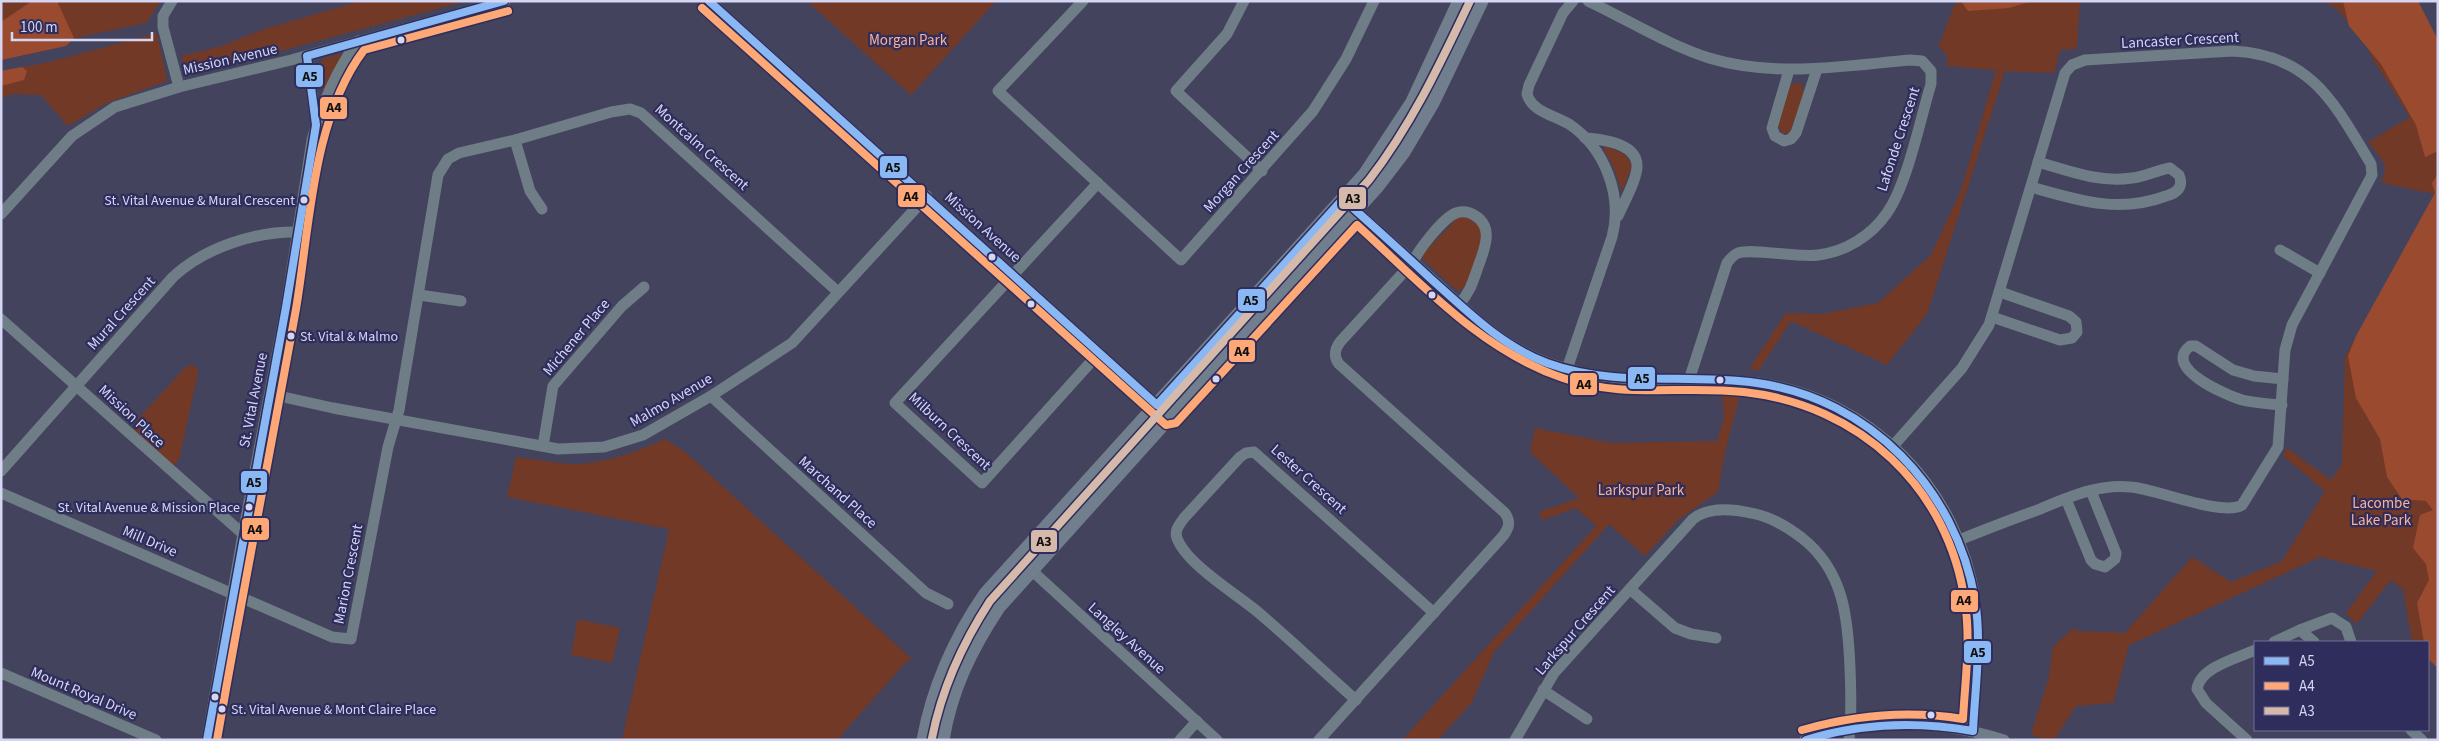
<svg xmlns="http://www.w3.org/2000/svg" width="2439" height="741" viewBox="0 0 2439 741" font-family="'Source Sans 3',sans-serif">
  <rect width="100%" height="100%" fill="#43435d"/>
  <g fill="#723927">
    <polygon points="1,1 161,1 146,23 75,38 66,46 1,60"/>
    <polygon points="361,1 467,1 195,74 187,72 181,56 222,46 264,29"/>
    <polygon points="807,1 996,1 911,95"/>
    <polygon points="1956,1 2080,1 2077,49 2060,50 2054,73 2005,71 1927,314 1887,365 1791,321 1759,370 1749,369 1786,313 1821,314 1878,303 1931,255 1961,190 1996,70 1946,66 1948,58 1942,49 1938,48"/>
    <path d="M2322,1H2417L2438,48V668L2428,659V642H2412L2403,589L2391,580L2356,624L2346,613L2377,571L2320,557L2129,645L2113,703L2076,706L2054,740H2044L2031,734L2048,680L2053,647L2073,628L2077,631L2125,633L2192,557L2231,582L2282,561L2325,491L2283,456L2287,448L2331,480L2342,464L2345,357L2435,194L2386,184L2381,181C2392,165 2378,156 2368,142L2410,117L2372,58L2366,43L2336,8Z"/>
    <polygon points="157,33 167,81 107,103 68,126 41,95 13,94 1,98 1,71 49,62"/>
    <polygon points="340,54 341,56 324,95 318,67 324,58"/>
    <polygon points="1798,82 1802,85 1804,93 1790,132 1783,134 1778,126 1790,86"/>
    <polygon points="1606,146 1626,155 1632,166 1622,192 1614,168 1604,150"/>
    <polygon points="1458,217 1466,217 1479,225 1482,238 1467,285 1460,290 1456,290 1423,259 1423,254"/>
    <polygon points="193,365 197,368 198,373 179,460 174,465 167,463 134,432 135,422 182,371 187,366"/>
    <polygon points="1722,393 1740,395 1725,452 1718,492 1679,519 1645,556 1609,524 1494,652 1472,702 1438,740 1402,740 1596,526 1576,508 1542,520 1539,512 1579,498 1530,452 1535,428 1611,443 1717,441 1724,417"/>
    <path d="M665,439L684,451L912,659L904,664L837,740H622L669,529L507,497L516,457C535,459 557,464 577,464C609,462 637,452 665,439Z"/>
    <polygon points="578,619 620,628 612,663 571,655"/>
  </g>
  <g fill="#9a4b2f">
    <polygon points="32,1 57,1 74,38 66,46 1,60 1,22"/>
    <polygon points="1961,1 2032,1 2009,8 1968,11"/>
    <polygon points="2343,1 2418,1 2438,40 2438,151 2425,157 2416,125 2381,64 2349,26"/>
    <polygon points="22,67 27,71 24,80 1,86 1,71"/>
    <polygon points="2438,174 2438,668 2428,659 2428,642 2424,642 2417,603 2429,580 2426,564 2413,548 2420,515 2433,510 2426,501 2402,499 2387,477 2380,439 2356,398 2348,356 2356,336 2435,193 2432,183"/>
  </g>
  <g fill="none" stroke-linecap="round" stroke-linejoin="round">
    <g stroke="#6e7d86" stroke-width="11">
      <polyline points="172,1 163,16 163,27 179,87"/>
      <polyline points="709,1 1169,416"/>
      <polyline points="1083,1 998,91 1181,260 1313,111 1346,59 1374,1"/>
      <polyline points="1244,1 1227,34 1176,91 1262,171"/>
      <path d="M1588,1C1628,20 1668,45 1709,58C1775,78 1843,66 1910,60L1922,61L1931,71V84C1920,120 1907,185 1887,213C1871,236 1845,252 1818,255C1797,258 1753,248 1738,253C1733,255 1730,259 1727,263L1689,380"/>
      <polyline points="307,56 316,123"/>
      <polyline points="1789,70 1772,128 1775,136 1784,141 1791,139 1796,133 1817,69"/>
      <path d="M1585,138C1600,139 1636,143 1637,165C1638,178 1623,204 1618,216"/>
      <polyline points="515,140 530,191 542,209"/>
      <polyline points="1098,183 895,403 982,483 1099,353"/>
      <path d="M2031,187C2077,200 2118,214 2166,196C2177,193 2184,187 2179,175L2170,168C2157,170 2145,177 2132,178C2099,183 2069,171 2038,162"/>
      <path d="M1343,199C1373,226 1402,252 1431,278C1467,311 1501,346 1548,363C1620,389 1685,374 1758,383C1870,398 1959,489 1975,600C1981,643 1974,688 1973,731"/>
      <polyline points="1,214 72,136 115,107 179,87 291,60 505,1"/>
      <polyline points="2280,250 2320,273"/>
      <polyline points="419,295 461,301"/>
      <polyline points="1992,317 2060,340 2072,338 2077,332 2076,322 2069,316 2000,292"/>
      <polyline points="1,319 243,534"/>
      <path d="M1567,369L1612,237C1623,196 1605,148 1569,124C1554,115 1532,112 1527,94L1529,85L1563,13L1573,1"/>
      <polyline points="270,394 333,408 558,449 604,447 643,435 711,396 792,343 927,196"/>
      <polyline points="711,396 926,593 948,604"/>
      <path d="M2282,405C2269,404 2255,403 2242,400C2226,395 2162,368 2190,346H2196L2233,370L2254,376L2283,379"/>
      <polyline points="543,446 553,386 622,306 644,287"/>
      <path d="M1893,446L1962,368L1989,325L2065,73L2072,65L2085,60L2232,51C2311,54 2335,104 2371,164L2372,175L2292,325L2285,350L2278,447L2242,505C2223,517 2156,489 2131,487C2097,483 2065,499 2035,511C2009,520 1984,530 1959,540"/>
      <path d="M1,471L173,277C204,248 255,231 298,232"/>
      <polyline points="1,493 332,637 351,639 388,447 399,410 438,175 448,159 459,153 515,140 611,112 630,109 641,113 838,292"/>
      <polyline points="2066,499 2091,560 2095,564 2105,567 2115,559 2116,553 2091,491"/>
      <polyline points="1018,558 1217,740"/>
      <polyline points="1630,589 1675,628 1691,634 1716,638"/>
      <polyline points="2274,642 2300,630"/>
      <polyline points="2314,642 2300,630 2332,618 2346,627 2351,642"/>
      <polyline points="1,673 156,740"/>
      <polyline points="1543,690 1587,719"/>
      <path d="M1356,700C1323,671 1292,641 1259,613C1238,595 1186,564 1177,538C1174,530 1180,524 1184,518L1240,457L1246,453L1254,452L1434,613"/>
      <polyline points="2411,730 2422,740"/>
      <path d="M207,740L243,534L286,307L312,140C321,106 337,69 358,41"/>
      <polyline points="1180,740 1197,721"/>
      <path d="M1319,740L1503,536C1509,528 1511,522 1505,513L1339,364C1333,356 1335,349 1340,342L1413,262C1419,249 1443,218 1456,213C1462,211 1469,212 1474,215C1495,227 1484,250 1478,267C1473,281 1470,293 1459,304"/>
      <path d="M1515,740L1554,673L1693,519C1709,506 1733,509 1751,513C1771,517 1786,526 1802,538C1844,571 1848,618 1850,668C1851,692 1852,716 1849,740"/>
      <path d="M1805,740C1868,718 1941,720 2004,740"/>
      <path d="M2247,740L2206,703L2197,689C2200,667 2238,658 2255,650"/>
    </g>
    <g stroke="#717e8d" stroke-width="15">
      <path d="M924,740C934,686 955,639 986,594L1365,175L1413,102L1460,1"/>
      <path d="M942,740C950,691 970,649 998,607L1377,186L1403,152L1432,103L1481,1"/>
    </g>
    <defs>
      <g id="bus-1">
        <path d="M709,1L1157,405L1343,199C1372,225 1401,251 1430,278C1466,310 1501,346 1547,363C1615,388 1687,373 1757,383C1870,399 1956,489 1975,600C1982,642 1975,688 1973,731C1916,721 1861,723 1806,740"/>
        <polyline points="207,740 286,307 316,125 307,56 504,1"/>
      </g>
      <g id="bus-2">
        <path d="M702,8L1166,425L1176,423L1357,225C1420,282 1480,350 1563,378C1622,399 1683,385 1744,392C1859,405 1949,487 1965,603C1971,642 1965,681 1963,719C1909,710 1855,715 1802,730"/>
        <path d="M217,740C242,596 270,453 296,309C310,226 312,119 364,50L508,11"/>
      </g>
      <path id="bus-3" d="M932,738C942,688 962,644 990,601L1369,180C1412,124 1440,64 1470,1"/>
    </defs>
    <use href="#bus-1" stroke="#2e2d5c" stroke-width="11"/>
    <use href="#bus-2" stroke="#2e2d5c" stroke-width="11"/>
    <use href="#bus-3" stroke="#2e2d5c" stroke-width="11"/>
    <use href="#bus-1" stroke="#8ab8f4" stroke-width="8"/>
    <use href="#bus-2" stroke="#fea877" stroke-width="8"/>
    <use href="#bus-3" stroke="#d5b9aa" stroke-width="8"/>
  </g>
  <g fill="#d4d6f4" stroke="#2e2d5c" stroke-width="2">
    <circle cx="401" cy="40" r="4.5"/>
    <circle cx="304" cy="200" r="4.5"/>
    <circle cx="992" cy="257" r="4.5"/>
    <circle cx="1432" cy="295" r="4.5"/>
    <circle cx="1031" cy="304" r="4.5"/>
    <circle cx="291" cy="336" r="4.5"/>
    <circle cx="1216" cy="379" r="4.5"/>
    <circle cx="1720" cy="380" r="4.5"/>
    <circle cx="249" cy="507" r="4.5"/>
    <circle cx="215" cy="697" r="4.5"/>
    <circle cx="222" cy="709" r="4.5"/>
    <circle cx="1931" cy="715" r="4.5"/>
  </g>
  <g text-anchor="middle" stroke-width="4.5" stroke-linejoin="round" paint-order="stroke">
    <g font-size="14" fill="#d4d6f4" stroke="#2e2d5c" text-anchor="end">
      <text x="295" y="205">St. Vital Avenue &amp; Mural Crescent</text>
      <text x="300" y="341" text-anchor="start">St. Vital &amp; Malmo</text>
      <text x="240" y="512">St. Vital Avenue &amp; Mission Place</text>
      <text x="231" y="714" text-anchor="start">St. Vital Avenue &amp; Mont Claire Place</text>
    </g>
    <g font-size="15" fill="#fcb195" stroke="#2e2d5c">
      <text x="908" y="45">Morgan Park</text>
      <text x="1641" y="495">Larkspur Park</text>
      <text x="2381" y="508">Lacombe<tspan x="2381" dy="17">Lake Park</tspan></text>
    </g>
    <g font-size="15" fill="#d4d6f4" stroke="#2e2d5c">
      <text transform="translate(2180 40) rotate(-3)" y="5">Lancaster Crescent</text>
      <text transform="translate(230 59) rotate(-13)" y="5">Mission Avenue</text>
      <text transform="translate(1898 139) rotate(-72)" y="5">Lafonde Crescent</text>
      <text transform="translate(702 147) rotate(42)" y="5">Montcalm Crescent</text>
      <text transform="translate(1241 171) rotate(-48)" y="5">Morgan Crescent</text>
      <text transform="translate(983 227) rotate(42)" y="5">Mission Avenue</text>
      <text transform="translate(121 313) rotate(-48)" y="5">Mural Crescent</text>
      <text transform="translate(576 337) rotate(-50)" y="5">Michener Place</text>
      <text transform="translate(253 400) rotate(-79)" y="5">St. Vital Avenue</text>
      <text transform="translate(671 400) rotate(-30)" y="5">Malmo Avenue</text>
      <text transform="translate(132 416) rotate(43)" y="5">Mission Place</text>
      <text transform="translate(950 431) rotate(43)" y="5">Milburn Crescent</text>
      <text transform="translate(1309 479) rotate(42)" y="5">Lester Crescent</text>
      <text transform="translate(838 492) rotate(42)" y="5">Marchand Place</text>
      <text transform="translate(150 541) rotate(23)" y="5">Mill Drive</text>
      <text transform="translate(348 574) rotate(-79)" y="5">Marion Crescent</text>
      <text transform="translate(1575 630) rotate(-49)" y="5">Larkspur Crescent</text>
      <text transform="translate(1127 638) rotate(42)" y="5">Langley Avenue</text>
      <text transform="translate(84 693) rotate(23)" y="5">Mount Royal Drive</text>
    </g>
  </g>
  <g stroke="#2e2d5c" stroke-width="2">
    <rect x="295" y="64" width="29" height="24" rx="5" fill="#8ab8f4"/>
    <rect x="319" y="96" width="29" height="24" rx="5" fill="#fea877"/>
    <rect x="879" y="155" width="29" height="24" rx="5" fill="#8ab8f4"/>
    <rect x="897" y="184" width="29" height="24" rx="5" fill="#fea877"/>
    <rect x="1338" y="186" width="29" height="24" rx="5" fill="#d5b9aa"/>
    <rect x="1237" y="288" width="29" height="24" rx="5" fill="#8ab8f4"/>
    <rect x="1228" y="339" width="28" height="24" rx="5" fill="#fea877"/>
    <rect x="1627" y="366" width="29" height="24" rx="5" fill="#8ab8f4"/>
    <rect x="1569" y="372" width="29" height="24" rx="5" fill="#fea877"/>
    <rect x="240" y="470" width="28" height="24" rx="5" fill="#8ab8f4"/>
    <rect x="241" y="517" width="29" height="24" rx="5" fill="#fea877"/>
    <rect x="1030" y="529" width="28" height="24" rx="5" fill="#d5b9aa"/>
    <rect x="1950" y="589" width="29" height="24" rx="5" fill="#fea877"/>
    <rect x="1963" y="640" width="29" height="24" rx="5" fill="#8ab8f4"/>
  </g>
  <g font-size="14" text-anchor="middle" font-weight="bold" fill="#111">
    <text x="310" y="81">A5</text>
    <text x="334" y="112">A4</text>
    <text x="893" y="172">A5</text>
    <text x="911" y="201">A4</text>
    <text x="1353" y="203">A3</text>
    <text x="1251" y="305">A5</text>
    <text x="1242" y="356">A4</text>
    <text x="1642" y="383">A5</text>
    <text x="1584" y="389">A4</text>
    <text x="254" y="487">A5</text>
    <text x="255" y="534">A4</text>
    <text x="1044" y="546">A3</text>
    <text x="1964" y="605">A4</text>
    <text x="1978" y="657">A5</text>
  </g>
  <rect width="2439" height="741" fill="none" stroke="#d4d6f4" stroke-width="5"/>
  <rect x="2254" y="641" width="175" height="90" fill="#2e2d5c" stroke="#707199"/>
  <rect x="2264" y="657" width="25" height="8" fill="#8ab8f4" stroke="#707199"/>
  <text x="2299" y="666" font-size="15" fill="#d4d6f4">A5</text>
  <rect x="2264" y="682" width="25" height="8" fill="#fea877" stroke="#707199"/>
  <text x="2299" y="691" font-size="15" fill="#d4d6f4">A4</text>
  <rect x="2264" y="707" width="25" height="8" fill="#d5b9aa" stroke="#707199"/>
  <text x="2299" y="716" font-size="15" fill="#d4d6f4">A3</text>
  <path d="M12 32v8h140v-8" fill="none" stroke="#d4d6f4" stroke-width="2.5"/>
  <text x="20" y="32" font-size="15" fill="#d4d6f4" stroke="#2e2d5c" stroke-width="4" paint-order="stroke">100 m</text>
</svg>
